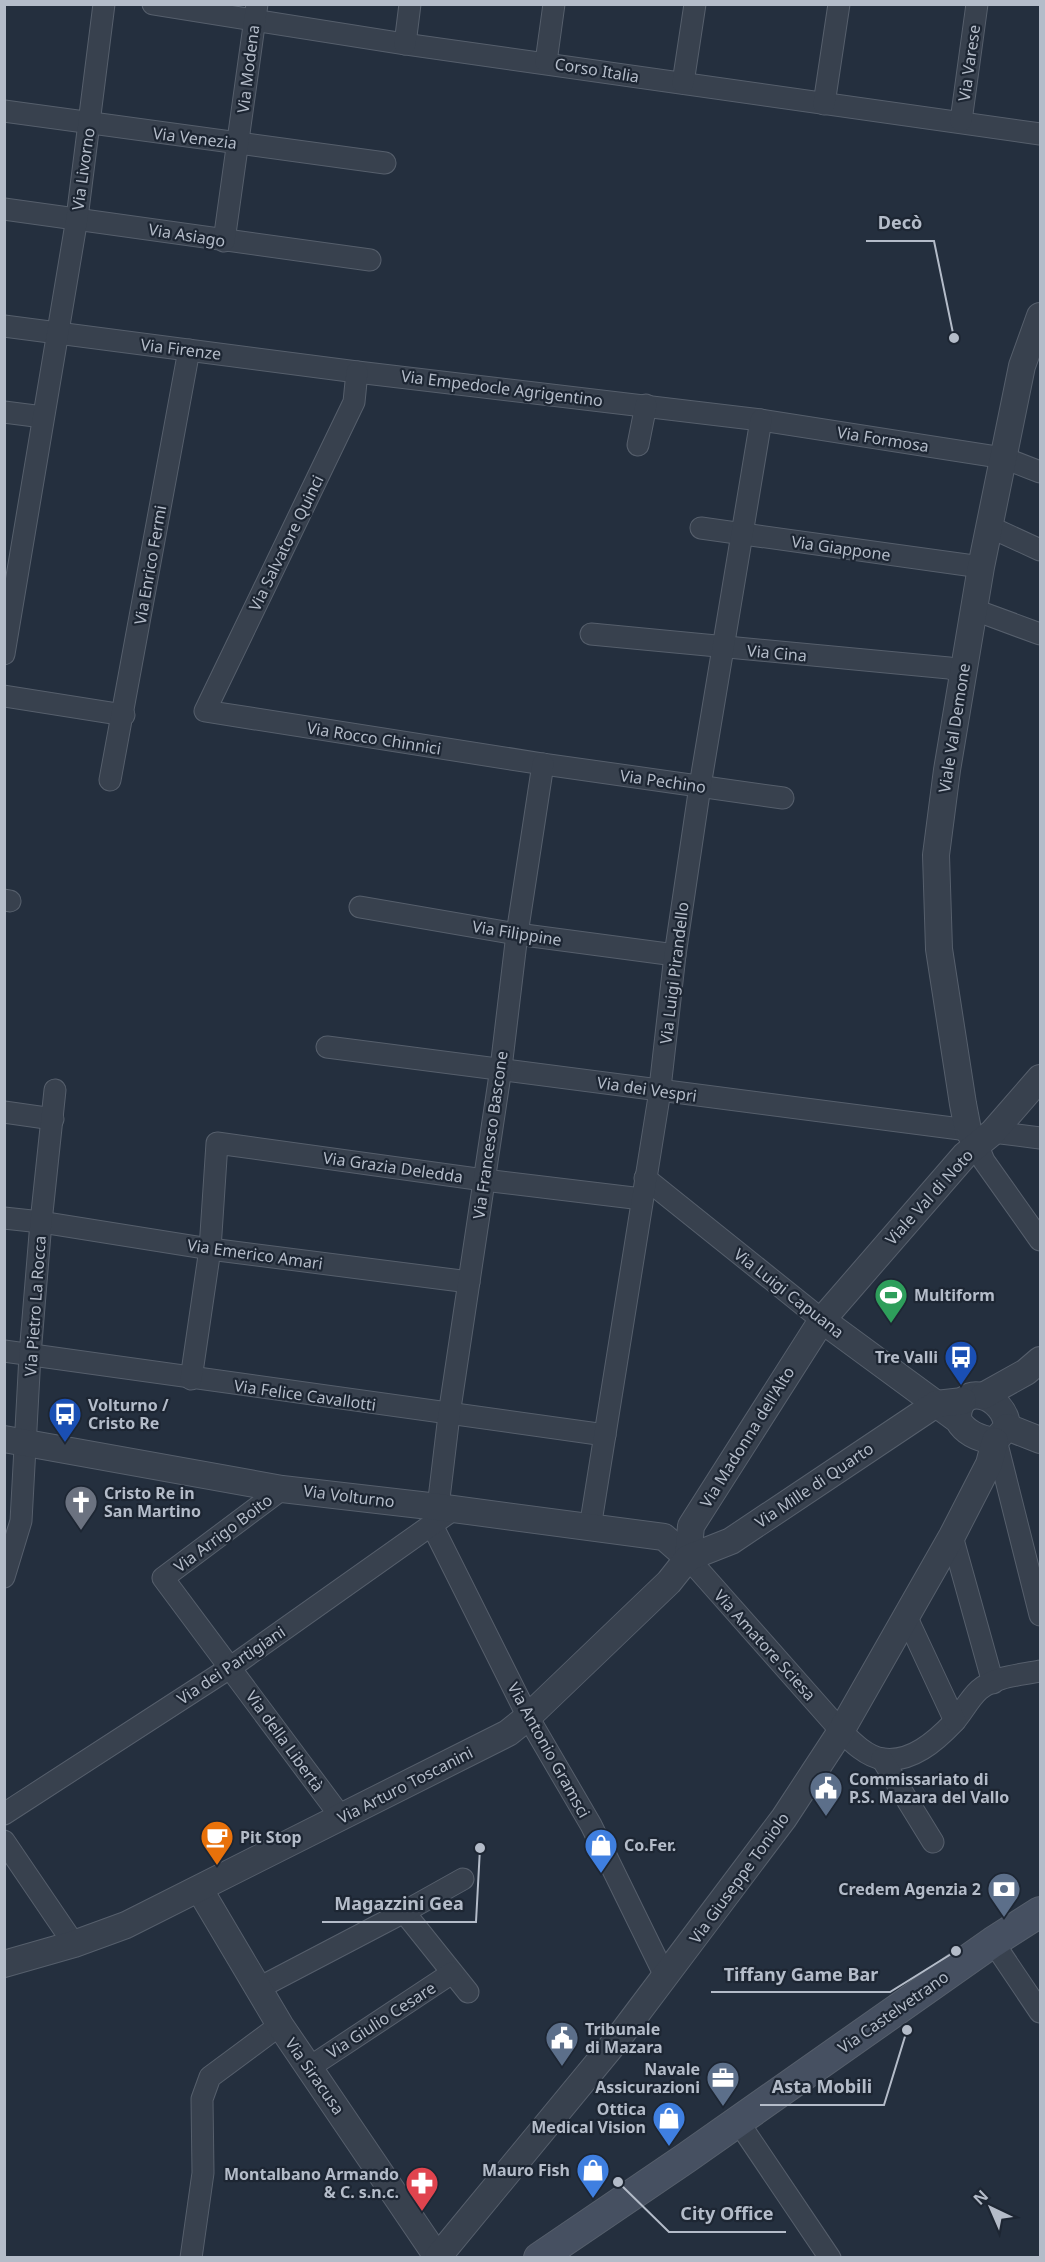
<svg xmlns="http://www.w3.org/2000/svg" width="1045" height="2262" viewBox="0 0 1045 2262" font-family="'Noto Sans',sans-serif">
  <rect width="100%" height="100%" fill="#242f3e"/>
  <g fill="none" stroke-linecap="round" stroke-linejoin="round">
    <defs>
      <g id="minor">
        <polyline points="153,4 405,44 1040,134"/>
        <polyline points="405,44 410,4"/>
        <polyline points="546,62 554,4"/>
        <polyline points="683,83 695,4"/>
        <polyline points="824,104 839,4"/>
        <polyline points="4,111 385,163"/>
        <polyline points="961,121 977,4"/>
        <polyline points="4,209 370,260"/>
        <polyline points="224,241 257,4"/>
        <polyline points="4,326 357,372 761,420 1004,458 1040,472"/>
        <polyline points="357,372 354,402 205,711 543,764 783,798"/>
        <polyline points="4,412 43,417"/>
        <polyline points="638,445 646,405"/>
        <polyline points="990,527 1040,550"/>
        <polyline points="701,528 981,567"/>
        <polyline points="975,610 1040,634"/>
        <polyline points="591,634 949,668 963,673"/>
        <polyline points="4,654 77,218 104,4"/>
        <polyline points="4,696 124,715"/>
        <polyline points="110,780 189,350"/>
        <polyline points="4,900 10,901"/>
        <polyline points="360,907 517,934 675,955"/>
        <polyline points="327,1047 968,1130"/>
        <polyline points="4,1112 53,1119"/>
        <polyline points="993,1132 1040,1138"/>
        <polyline points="977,1144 984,1161 1040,1240"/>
        <polyline points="645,1178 822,1320"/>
        <polyline points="4,1218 41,1222 210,1249 469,1282"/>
        <polyline points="4,1351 605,1435"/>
        <polyline points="191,1379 210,1249 217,1143 484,1180 642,1199"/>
        <polyline points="996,1440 1040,1615"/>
        <polyline points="282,1489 163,1578 341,1817"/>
        <polyline points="438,1507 449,1415 501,1068 517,934 543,764"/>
        <polyline points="432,1525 528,1717 591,1825 665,1976"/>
        <polyline points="590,1528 659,1097 675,955 700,786 761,420"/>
        <polyline points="952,1536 993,1683"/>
        <path d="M688,1558L841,1731C852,1742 867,1757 883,1759C911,1763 936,1741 954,1722C963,1712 969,1699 979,1690C995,1676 1021,1675 1040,1671"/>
        <polyline points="4,1577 21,1521 30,1355 41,1222 55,1090"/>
        <polyline points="907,1618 955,1721"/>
        <polyline points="882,1759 933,1842"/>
        <polyline points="4,1814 231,1667 454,1509"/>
        <polyline points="4,1841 74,1944"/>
        <polyline points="404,1912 468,1992"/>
        <polyline points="993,1942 1040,2012"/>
        <polyline points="257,1989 404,1912 463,1879"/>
        <polyline points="310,2067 452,1973"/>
        <polyline points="737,2120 830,2258"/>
        <polyline points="191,2258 203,2173 202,2099 210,2077 280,2025"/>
      </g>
      <g id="tertiary">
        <polyline points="977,1144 968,1130 963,1104 939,949 936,855 947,770 981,567 1022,366 1040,316"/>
        <path d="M822,1320L958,1420C966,1434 980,1439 995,1441L1007,1427C1006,1395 957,1379 958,1420"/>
        <polyline points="983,1396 1026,1372 1040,1360"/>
        <polyline points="1007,1427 1040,1440"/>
        <polyline points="4,1439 282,1489 438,1507 664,1537 688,1558"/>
        <polyline points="688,1558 691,1526 822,1320 965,1155 993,1132 1040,1078"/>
        <polyline points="200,1890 280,2025 438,2258"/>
        <polyline points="4,1964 74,1944 126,1925 508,1733 528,1717 669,1582 688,1558 731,1541 936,1404 963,1401"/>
        <polyline points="438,2257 620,2036 784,1818 841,1731 952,1536 989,1464 995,1441"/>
      </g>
      <polyline id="secondary" points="539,2258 686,2158 993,1942 1040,1912"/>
    </defs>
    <use href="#minor" stroke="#565f6c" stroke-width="23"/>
    <use href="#tertiary" stroke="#565f6c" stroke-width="28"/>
    <use href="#secondary" stroke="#565f6c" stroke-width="32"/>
    <use href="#minor" stroke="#38414e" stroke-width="21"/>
    <use href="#tertiary" stroke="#38414e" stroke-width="26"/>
    <use href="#secondary" stroke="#465061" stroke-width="30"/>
  </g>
  <defs>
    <symbol id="stadium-pin" viewBox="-11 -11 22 30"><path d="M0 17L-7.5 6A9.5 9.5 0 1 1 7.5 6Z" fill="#2e9e5b" stroke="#1d2633"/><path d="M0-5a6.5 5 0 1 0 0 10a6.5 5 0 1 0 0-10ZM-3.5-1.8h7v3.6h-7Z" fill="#fff"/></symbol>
    <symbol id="bus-pin" viewBox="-11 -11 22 30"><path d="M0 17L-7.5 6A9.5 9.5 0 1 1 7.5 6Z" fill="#1a4fb4" stroke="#1d2633"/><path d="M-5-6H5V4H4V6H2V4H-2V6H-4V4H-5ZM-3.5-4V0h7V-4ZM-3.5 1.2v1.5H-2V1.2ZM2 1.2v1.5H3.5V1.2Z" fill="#fff"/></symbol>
    <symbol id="church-pin" viewBox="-11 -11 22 30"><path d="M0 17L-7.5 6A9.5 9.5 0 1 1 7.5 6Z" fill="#6b7280" stroke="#1d2633"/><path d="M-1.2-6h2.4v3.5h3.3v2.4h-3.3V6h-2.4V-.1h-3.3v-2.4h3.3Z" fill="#fff"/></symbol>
    <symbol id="civic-pin" viewBox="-11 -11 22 30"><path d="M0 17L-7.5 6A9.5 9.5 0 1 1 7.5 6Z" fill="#5c6f8a" stroke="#1d2633"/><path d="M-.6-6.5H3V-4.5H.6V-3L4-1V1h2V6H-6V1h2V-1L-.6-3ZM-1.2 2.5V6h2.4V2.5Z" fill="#fff"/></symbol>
    <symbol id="cafe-pin" viewBox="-11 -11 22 30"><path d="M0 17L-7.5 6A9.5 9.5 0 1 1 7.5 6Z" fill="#e8710a" stroke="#1d2633"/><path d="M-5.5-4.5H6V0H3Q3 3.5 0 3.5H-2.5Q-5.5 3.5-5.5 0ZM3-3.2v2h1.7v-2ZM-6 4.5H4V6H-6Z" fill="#fff"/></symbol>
    <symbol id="shop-pin" viewBox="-11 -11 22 30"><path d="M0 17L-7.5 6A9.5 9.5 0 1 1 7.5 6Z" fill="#3f7fe0" stroke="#1d2633"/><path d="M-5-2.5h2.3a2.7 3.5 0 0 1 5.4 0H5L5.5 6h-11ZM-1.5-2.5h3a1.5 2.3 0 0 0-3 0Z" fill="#fff"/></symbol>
    <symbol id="bank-pin" viewBox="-11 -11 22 30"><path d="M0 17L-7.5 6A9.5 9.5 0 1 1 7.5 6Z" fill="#5c6f8a" stroke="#1d2633"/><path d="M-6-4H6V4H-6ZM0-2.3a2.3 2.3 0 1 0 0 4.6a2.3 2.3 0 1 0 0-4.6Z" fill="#fff"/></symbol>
    <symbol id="office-pin" viewBox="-11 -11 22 30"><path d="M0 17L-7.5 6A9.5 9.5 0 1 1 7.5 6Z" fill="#5c6f8a" stroke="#1d2633"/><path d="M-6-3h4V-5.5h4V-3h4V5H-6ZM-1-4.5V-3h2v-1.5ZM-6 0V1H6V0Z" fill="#fff"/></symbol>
    <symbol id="pharmacy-pin" viewBox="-11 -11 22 30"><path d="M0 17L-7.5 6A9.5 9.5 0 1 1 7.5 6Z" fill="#e0444e" stroke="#1d2633"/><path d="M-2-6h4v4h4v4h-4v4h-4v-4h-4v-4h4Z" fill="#fff"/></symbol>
  </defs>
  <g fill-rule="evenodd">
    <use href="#stadium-pin" x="872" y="1276" width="38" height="52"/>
    <use href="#bus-pin" x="942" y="1338" width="38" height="52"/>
    <use href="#bus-pin" x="46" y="1395" width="38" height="52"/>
    <use href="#church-pin" x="62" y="1483" width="38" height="52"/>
    <use href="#civic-pin" x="807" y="1769" width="38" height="52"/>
    <use href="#cafe-pin" x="198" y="1818" width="38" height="52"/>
    <use href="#shop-pin" x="582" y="1826" width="38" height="52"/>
    <use href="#bank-pin" x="985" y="1870" width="38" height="52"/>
    <use href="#civic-pin" x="543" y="2019" width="38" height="52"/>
    <use href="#office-pin" x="704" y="2059" width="38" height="52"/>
    <use href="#shop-pin" x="650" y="2099" width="38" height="52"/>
    <use href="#shop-pin" x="574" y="2151" width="38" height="52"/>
    <use href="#pharmacy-pin" x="403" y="2164" width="38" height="52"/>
  </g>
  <g text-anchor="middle" stroke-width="4.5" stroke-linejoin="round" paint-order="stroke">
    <g font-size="16" fill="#b4bcc9" stroke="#1d2633">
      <text transform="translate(969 63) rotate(-82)" y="6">Via Varese</text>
      <text transform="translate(248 69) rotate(-83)" y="6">Via Modena</text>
      <text transform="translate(597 70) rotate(9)" y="6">Corso Italia</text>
      <text transform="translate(195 138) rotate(7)" y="6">Via Venezia</text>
      <text transform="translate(83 169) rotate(-82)" y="6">Via Livorno</text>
      <text transform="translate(187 235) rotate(9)" y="6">Via Asiago</text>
      <text transform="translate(181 349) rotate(7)" y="6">Via Firenze</text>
      <text transform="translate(502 388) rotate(7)" y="6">Via Empedocle Agrigentino</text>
      <text transform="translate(883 439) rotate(9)" y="6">Via Formosa</text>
      <text transform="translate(286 543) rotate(-64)" y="6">Via Salvatore Quinci</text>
      <text transform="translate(841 548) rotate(8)" y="6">Via Giappone</text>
      <text transform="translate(150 565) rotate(-80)" y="6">Via Enrico Fermi</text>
      <text transform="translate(777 653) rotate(5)" y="6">Via Cina</text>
      <text transform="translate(954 728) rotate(-81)" y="6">Viale Val Demone</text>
      <text transform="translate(374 738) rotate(9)" y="6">Via Rocco Chinnici</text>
      <text transform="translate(663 781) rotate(8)" y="6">Via Pechino</text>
      <text transform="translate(517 933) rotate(9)" y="6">Via Filippine</text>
      <text transform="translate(674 973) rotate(-83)" y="6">Via Luigi Pirandello</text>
      <text transform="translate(647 1089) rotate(8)" y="6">Via dei Vespri</text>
      <text transform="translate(490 1135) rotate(-82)" y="6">Via Francesco Bascone</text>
      <text transform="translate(393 1167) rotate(8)" y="6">Via Grazia Deledda</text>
      <text transform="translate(929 1197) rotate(-48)" y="6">Viale Val di Noto</text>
      <text transform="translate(255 1254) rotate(8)" y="6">Via Emerico Amari</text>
      <text transform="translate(789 1293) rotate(38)" y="6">Via Luigi Capuana</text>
      <text transform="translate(35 1306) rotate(-86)" y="6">Via Pietro La Rocca</text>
      <text transform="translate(305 1395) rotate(8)" y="6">Via Felice Cavallotti</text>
      <text transform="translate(747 1437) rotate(-58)" y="6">Via Madonna dell'Alto</text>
      <text transform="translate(814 1485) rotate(-34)" y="6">Via Mille di Quarto</text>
      <text transform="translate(349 1496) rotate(7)" y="6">Via Volturno</text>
      <text transform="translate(223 1533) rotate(-37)" y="6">Via Arrigo Boito</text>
      <text transform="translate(765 1645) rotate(48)" y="6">Via Amatore Sciesa</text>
      <text transform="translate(231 1665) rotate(-34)" y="6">Via dei Partigiani</text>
      <text transform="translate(285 1741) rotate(54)" y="6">Via della Libertà</text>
      <text transform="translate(549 1750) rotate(61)" y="6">Via Antonio Gramsci</text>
      <text transform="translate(405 1785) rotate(-27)" y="6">Via Arturo Toscanini</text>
      <text transform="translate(739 1878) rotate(-54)" y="6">Via Giuseppe Toniolo</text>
      <text transform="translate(893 2012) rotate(-35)" y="6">Via Castelvetrano</text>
      <text transform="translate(381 2020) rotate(-33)" y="6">Via Giulio Cesare</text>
      <text transform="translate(315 2076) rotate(55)" y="6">Via Siracusa</text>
    </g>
    <g font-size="16" font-weight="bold" fill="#b4bcc9" stroke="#1d2633" text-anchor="start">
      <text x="914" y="1301">Multiform</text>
      <text x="938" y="1363" text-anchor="end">Tre Valli</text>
      <text x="88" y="1411">Volturno /<tspan x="88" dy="18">Cristo Re</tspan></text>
      <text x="104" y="1499">Cristo Re in<tspan x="104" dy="18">San Martino</tspan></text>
      <text x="849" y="1785">Commissariato di<tspan x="849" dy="18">P.S. Mazara del Vallo</tspan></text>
      <text x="240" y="1843">Pit Stop</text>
      <text x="624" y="1851">Co.Fer.</text>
      <text x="981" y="1895" text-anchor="end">Credem Agenzia 2</text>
      <text x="585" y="2035">Tribunale<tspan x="585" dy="18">di Mazara</tspan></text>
      <text x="700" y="2075" text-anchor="end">Navale<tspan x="700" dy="18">Assicurazioni</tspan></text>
      <text x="646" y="2115" text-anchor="end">Ottica<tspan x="646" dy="18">Medical Vision</tspan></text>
      <text x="570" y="2176" text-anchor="end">Mauro Fish</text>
      <text x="399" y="2180" text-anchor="end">Montalbano Armando<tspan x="399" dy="18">&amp; C. s.n.c.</tspan></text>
    </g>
  </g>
  <path fill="none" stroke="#b4bcc9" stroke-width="2" d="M954 338L934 241H866M480 1848L476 1922H322M956 1951L890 1992H711M907 2030L884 2105H760M618 2182L669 2232H786"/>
  <g fill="#b4bcc9" stroke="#1d2633" stroke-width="2">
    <circle cx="954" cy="338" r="6"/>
    <circle cx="480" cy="1848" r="6"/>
    <circle cx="956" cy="1951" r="6"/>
    <circle cx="907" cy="2030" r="6"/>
    <circle cx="618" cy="2182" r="6"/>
  </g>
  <g font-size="18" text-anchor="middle" font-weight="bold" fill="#b4bcc9" stroke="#1d2633" stroke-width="4.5" stroke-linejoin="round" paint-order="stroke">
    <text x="900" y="229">Decò</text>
    <text x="399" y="1910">Magazzini Gea</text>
    <text x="801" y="1981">Tiffany Game Bar</text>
    <text x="822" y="2093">Asta Mobili</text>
    <text x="727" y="2220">City Office</text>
  </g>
  <rect width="1045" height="2262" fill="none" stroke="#b4bcc9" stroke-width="12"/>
  <g transform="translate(991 2208) rotate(316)" stroke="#1d2633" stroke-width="4.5" paint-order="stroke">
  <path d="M0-4.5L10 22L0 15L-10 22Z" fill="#b4bcc9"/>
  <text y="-9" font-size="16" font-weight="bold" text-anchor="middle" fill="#b4bcc9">N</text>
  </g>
</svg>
